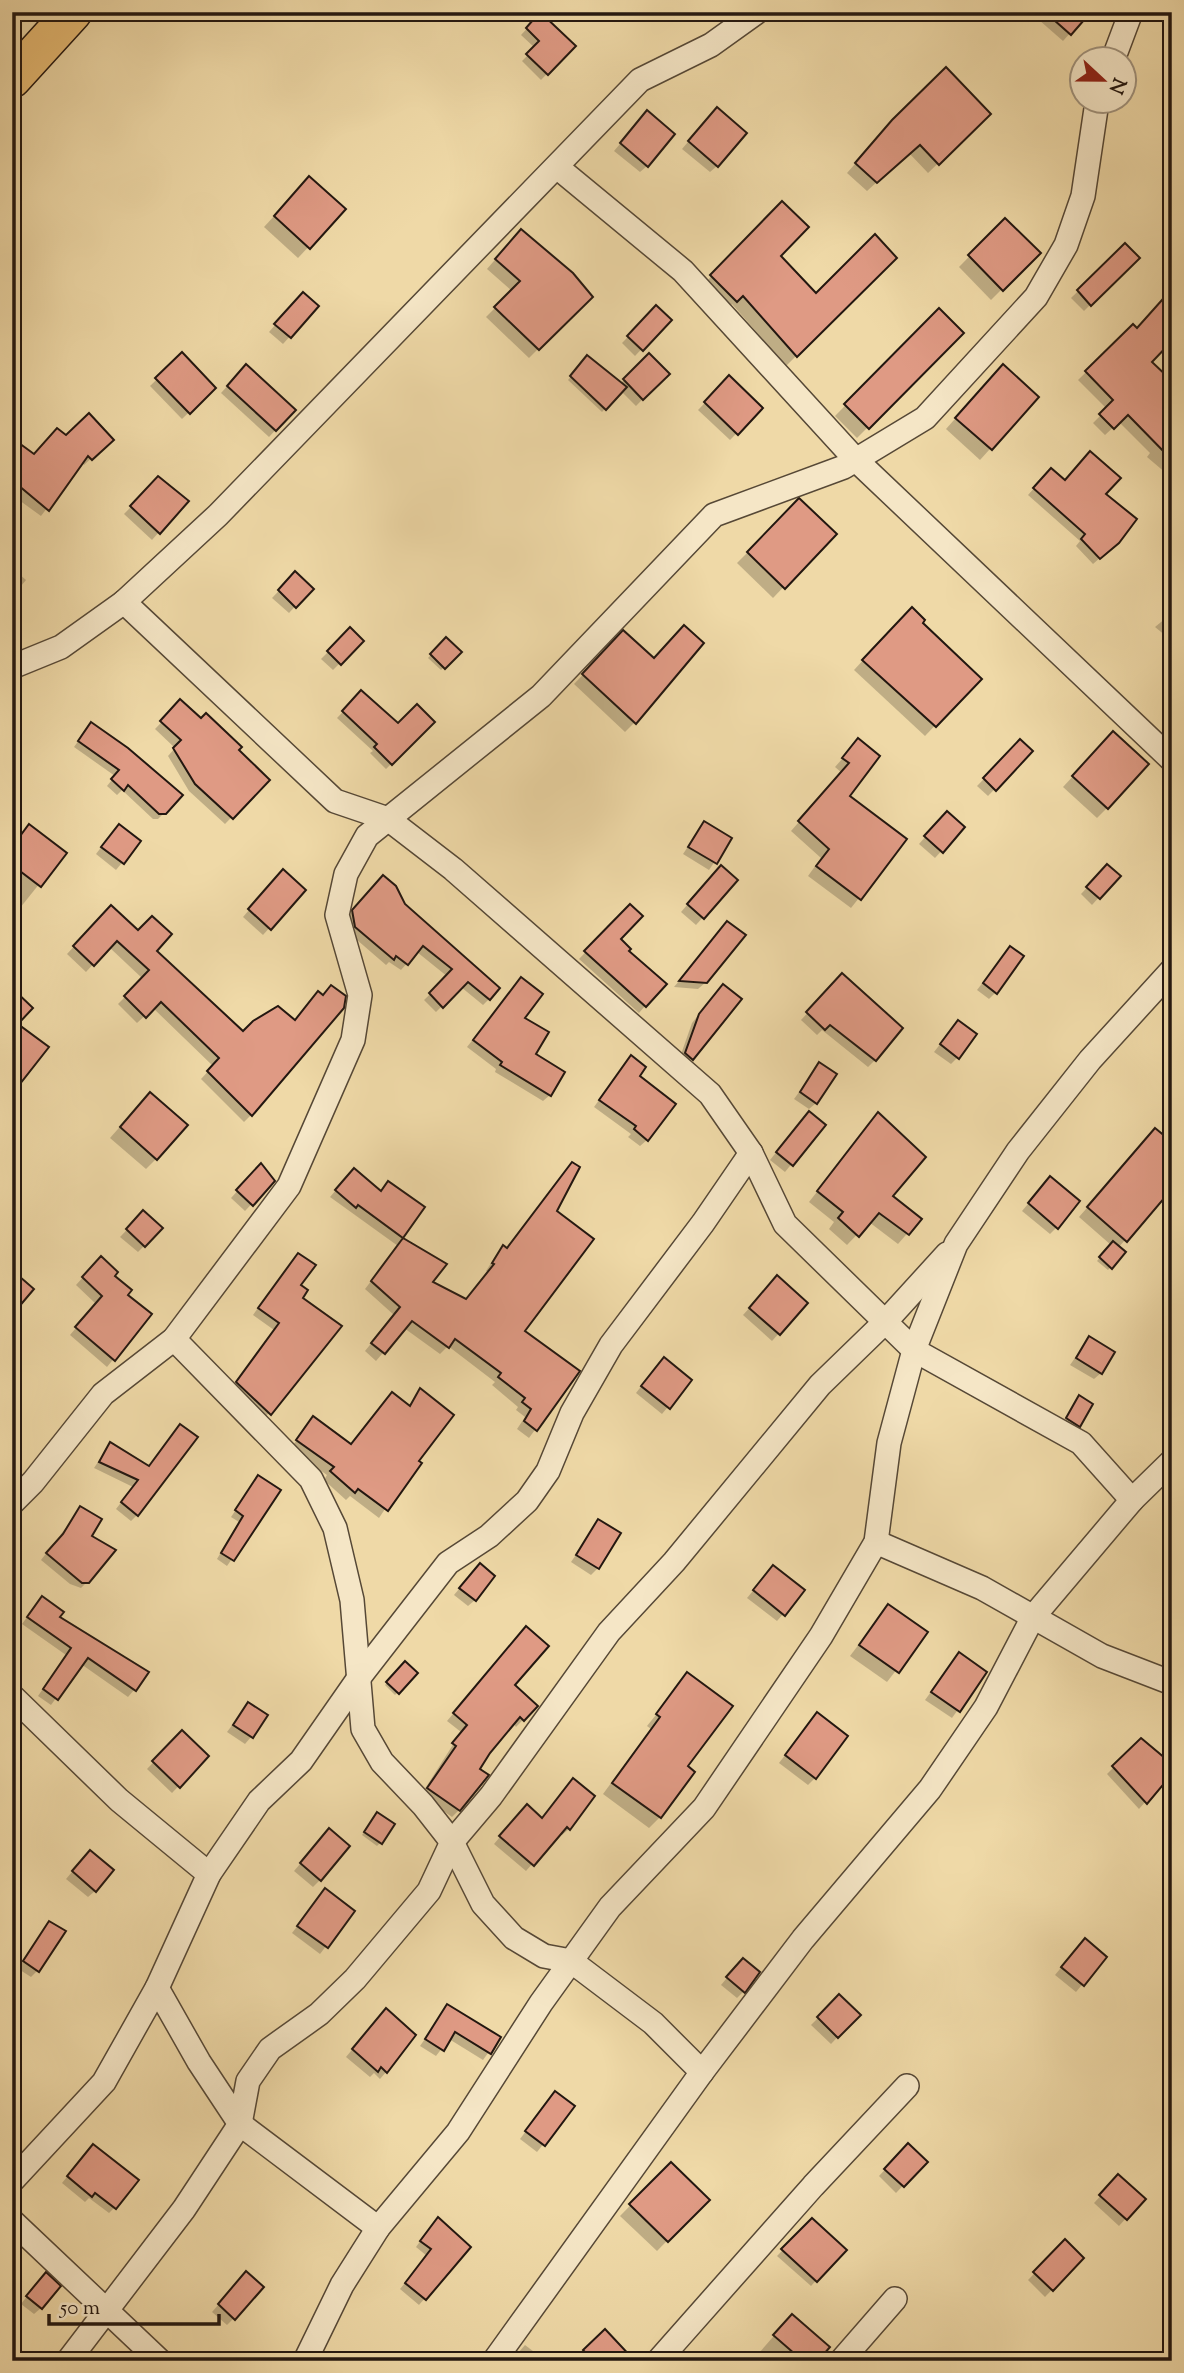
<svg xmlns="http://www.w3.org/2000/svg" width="1184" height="2373" viewBox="0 0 1184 2373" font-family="'Sorts Mill Goudy',serif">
  <rect width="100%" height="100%" fill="#efd9a7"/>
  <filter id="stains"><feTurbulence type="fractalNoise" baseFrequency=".00286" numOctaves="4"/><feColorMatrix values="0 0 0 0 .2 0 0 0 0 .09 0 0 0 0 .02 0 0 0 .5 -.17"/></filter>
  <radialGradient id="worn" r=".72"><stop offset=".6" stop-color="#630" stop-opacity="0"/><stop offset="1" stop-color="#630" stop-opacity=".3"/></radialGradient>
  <g fill="#0003">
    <polygon points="1046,12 1089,12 1063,41 1039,20"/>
    <polygon points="535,20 574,46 541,80 522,61 535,48 521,35"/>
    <polygon points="989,114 928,173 909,153 867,191 847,173 885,130"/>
    <polygon points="710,116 717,166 710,172 682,149"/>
    <polygon points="641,119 647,166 640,172 614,151"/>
    <polygon points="299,189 343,210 298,258 264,227"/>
    <polygon points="782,204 779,256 816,295 895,258 786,366 732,304 726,310 702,286"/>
    <polygon points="1005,220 1038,253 991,300 959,267"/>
    <polygon points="512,240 590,297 529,358 486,317 512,291 487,269"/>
    <polygon points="1125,246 1137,258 1084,311 1071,298"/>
    <polygon points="296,301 317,306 283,344 269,332"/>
    <polygon points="656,308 669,320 635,356 622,343"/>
    <polygon points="939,310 962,333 857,438 835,416"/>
    <polygon points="1133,326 1150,362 1172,384 1172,470 1167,474 1147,457 1150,453 1119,422 1105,435 1093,423 1107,409 1078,380"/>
    <polygon points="182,355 214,388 182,419 150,386"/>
    <polygon points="649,355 667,374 636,406 621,391 602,412 568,380 587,358 620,384"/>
    <polygon points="239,373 294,410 269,437 221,393"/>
    <polygon points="992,377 1037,397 980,460 946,429"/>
    <polygon points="729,378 761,408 730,440 698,410"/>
    <polygon points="66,438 111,440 84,465 82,462 41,516 12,495 12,440 34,456"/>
    <polygon points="1045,476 1104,495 1110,549 1093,564 1076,546 1080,541 1028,495"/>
    <polygon points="159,478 186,501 152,540 124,514"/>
    <polygon points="799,501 834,534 773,598 737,563"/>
    <polygon points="12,568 26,580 12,597"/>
    <polygon points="295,574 311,589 289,613 272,598"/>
    <polygon points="1172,613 1172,641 1155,627"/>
    <polygon points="902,618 920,623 979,679 925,736 854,670"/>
    <polygon points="350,630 362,641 333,670 321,659"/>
    <polygon points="623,633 635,722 625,732 574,684"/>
    <polygon points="446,639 459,652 441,670 428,658"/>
    <polygon points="361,693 398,726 433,722 386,769 370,753 373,751 337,718"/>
    <polygon points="181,702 268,780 225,824 189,791 168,756 175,748 155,729"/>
    <polygon points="86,730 181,796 158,819 153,819 122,790 117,795 107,786 115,776 74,747"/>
    <polygon points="858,741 848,796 905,840 851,908 808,876 821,858 791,831 842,773 835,767"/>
    <polygon points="1021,741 1031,751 988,796 977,786"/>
    <polygon points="1103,744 1107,808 1097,818 1063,787"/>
    <polygon points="940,820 963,827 935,858 919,844"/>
    <polygon points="704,823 730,839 709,870 683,854"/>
    <polygon points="112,833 139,842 116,870 96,854"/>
    <polygon points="20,836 64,853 16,913 12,910 12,846"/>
    <polygon points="1172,863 1172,881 1163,872"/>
    <polygon points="1107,866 1118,876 1092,905 1081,894"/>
    <polygon points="714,874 736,880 696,925 681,912"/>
    <polygon points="276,879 303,890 263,935 243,917"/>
    <polygon points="377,884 403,905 489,999 483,1005 461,987 436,1012 424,1000 448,977 417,952 401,970 389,962 386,965 349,933 347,918"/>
    <polygon points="630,906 618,939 627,951 645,1006 639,1013 579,959"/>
    <polygon points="104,914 154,951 243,1033 294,1021 251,1115 244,1122 201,1079 213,1066 153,1008 137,1023 118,1004 143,979 109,947 86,972 67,954"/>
    <polygon points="721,930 706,982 698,989 674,987"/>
    <polygon points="1004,955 995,993 989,999 977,990"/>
    <polygon points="843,975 875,1060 868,1067 822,1030 817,1035 801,1020"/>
    <polygon points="521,979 522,1018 550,1095 543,1101 495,1072 496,1069 467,1047"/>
    <polygon points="12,991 16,1024 13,1090 18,1094 12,1102"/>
    <polygon points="716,993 739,999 685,1066 679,1060 692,1023"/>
    <polygon points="952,1029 958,1057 951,1064 934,1052"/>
    <polygon points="625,1064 637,1076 647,1140 640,1146 628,1137 631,1134 594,1107"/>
    <polygon points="819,1065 816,1103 809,1109 794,1099"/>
    <polygon points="140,1104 156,1159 146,1169 110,1138"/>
    <polygon points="878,1114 890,1197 919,1220 898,1244 869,1222 847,1245 829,1229 834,1222 809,1202"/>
    <polygon points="802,1120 823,1125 785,1172 770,1160"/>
    <polygon points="1147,1139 1172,1186 1118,1248 1124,1252 1108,1270 1097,1261 1111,1245 1079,1217"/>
    <polygon points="572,1164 555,1211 523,1331 577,1372 529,1438 517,1429 525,1417 516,1410 518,1407 492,1385 495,1382 448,1346 440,1354 404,1328 376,1361 365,1351 394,1315 365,1289 398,1246 330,1197 347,1177 423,1208 401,1239 445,1265 431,1283 465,1301 488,1272 486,1271 496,1255 504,1247 506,1249"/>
    <polygon points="260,1166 273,1181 245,1211 231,1198"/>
    <polygon points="1044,1185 1056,1228 1050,1234 1022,1211"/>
    <polygon points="143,1213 144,1246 138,1252 120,1237"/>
    <polygon points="292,1261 300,1298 339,1326 263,1420 231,1389 274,1330 253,1315"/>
    <polygon points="94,1265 112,1276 125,1295 149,1315 107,1367 70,1335 96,1304 76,1285"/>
    <polygon points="771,1284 806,1303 772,1341 743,1315"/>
    <polygon points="1089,1338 1101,1373 1094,1379 1070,1365"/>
    <polygon points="657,1366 690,1380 662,1414 636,1393"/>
    <polygon points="420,1391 417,1461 379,1518 350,1496 346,1500 324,1480 327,1475 290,1449 313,1419 351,1445 408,1406"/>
    <polygon points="1076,1400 1079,1426 1076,1428 1064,1422"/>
    <polygon points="110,1444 148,1467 137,1515 131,1521 116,1509 133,1487 94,1468"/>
    <polygon points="258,1477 279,1491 227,1566 217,1559 239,1522 231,1517"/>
    <polygon points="81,1508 90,1537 87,1582 81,1588 70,1584 41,1560"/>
    <polygon points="599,1521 598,1568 591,1575 571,1562"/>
    <polygon points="473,1572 475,1600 468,1606 454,1595"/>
    <polygon points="767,1574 803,1591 777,1621 747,1598"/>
    <polygon points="36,1605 146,1673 134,1690 128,1697 81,1664 51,1705 38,1696 66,1655 22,1624"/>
    <polygon points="888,1606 925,1633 887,1682 850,1656"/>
    <polygon points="519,1635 513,1685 536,1706 516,1727 513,1723 478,1769 459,1810 452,1817 421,1795 461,1732 447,1721"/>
    <polygon points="959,1654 985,1672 952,1718 925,1700"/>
    <polygon points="405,1664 416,1673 395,1695 385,1685"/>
    <polygon points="688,1675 686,1767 660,1817 649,1828 603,1794 651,1729 647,1726"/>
    <polygon points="248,1704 251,1737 245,1744 227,1732"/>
    <polygon points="817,1714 815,1778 808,1785 779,1763"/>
    <polygon points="182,1732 207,1756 172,1793 147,1769"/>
    <polygon points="1141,1740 1172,1771 1139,1809 1107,1774"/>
    <polygon points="12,1758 20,1763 12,1775"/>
    <polygon points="566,1787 569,1829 562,1835 559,1833 526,1871 494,1844 520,1813 541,1819"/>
    <polygon points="375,1817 380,1843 377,1846 362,1835"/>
    <polygon points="323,1837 320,1880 313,1887 294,1871"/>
    <polygon points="83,1859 95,1891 88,1897 66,1879"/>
    <polygon points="325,1890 353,1911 320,1954 292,1933"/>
    <polygon points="49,1923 37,1971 31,1977 17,1968"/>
    <polygon points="1078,1947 1105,1957 1076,1992 1055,1975"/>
    <polygon points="736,1967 743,1992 737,1998 721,1985"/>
    <polygon points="839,1997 858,2015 831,2044 811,2025"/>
    <polygon points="448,2006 499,2038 483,2060 449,2039 436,2056 420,2046"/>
    <polygon points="379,2017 386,2072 380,2079 374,2073 370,2077 346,2057"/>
    <polygon points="549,2100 573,2107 537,2152 520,2139"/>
    <polygon points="908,2145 925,2162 896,2193 879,2176"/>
    <polygon points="87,2152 115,2207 109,2213 89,2198 85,2202 62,2183"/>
    <polygon points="671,2164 707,2200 657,2251 620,2216"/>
    <polygon points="1118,2177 1143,2199 1119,2226 1094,2203"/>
    <polygon points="812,2220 844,2250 811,2286 777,2256"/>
    <polygon points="432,2225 469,2247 419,2305 400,2289 427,2256 416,2247"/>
    <polygon points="1065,2242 1082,2258 1045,2297 1028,2280"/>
    <polygon points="240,2280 234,2318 227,2325 212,2312"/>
    <polygon points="39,2281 41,2308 34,2314 21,2304"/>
    <polygon points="786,2322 815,2361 752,2361"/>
    <polygon points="605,2332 633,2361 575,2361"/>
    <polygon points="525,2345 546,2361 511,2361"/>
    <polygon points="686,2352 695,2361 678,2361"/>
  </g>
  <g fill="#df9a84" stroke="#231710" stroke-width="2">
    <polygon points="540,12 576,46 548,75 526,54 539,41 526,28"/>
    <polygon points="1045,12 1091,12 1071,35"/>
    <polygon points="946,67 991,114 939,165 920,145 877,183 855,163 892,120"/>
    <polygon points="717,107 747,133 718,167 688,141"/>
    <polygon points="647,110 675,134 648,167 620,143"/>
    <polygon points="309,176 346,209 310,249 274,216"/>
    <polygon points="782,201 809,227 781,256 816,293 875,234 897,258 797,357 743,296 737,302 710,275"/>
    <polygon points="1005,218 1041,253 1003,291 968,255"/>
    <polygon points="521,229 573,273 593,297 539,350 494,307 520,281 495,259"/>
    <polygon points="1125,243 1140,258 1091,306 1077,290"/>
    <polygon points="303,292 319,306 291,338 274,324"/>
    <polygon points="1162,300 1172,309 1172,341 1152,362 1172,381 1172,460 1128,415 1114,429 1099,414 1113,400 1085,371 1133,324 1137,328"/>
    <polygon points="656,305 672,320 643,351 627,336"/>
    <polygon points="939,308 964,333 869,429 844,404"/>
    <polygon points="182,352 216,388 190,414 155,378"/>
    <polygon points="649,353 670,374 643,400 623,379"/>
    <polygon points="587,355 627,387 606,410 570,376"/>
    <polygon points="246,364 296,410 276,431 227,386"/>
    <polygon points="1003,364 1039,397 992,450 955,418"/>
    <polygon points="729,375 763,408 738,435 704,402"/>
    <polygon points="89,413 114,440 92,460 88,456 49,511 12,480 12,438 34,454 57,428 66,435"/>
    <polygon points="1090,451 1121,478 1106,494 1137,519 1119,543 1100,559 1081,539 1085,534 1033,488 1051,468 1065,480"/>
    <polygon points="158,476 189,501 160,534 130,506"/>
    <polygon points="799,498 837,534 785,589 747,552"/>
    <polygon points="295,571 314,589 296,608 278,590"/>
    <polygon points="912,607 925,620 923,623 982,679 936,727 862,660"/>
    <polygon points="684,625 704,643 636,724 582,674 623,630 654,658"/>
    <polygon points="350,627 364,641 341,665 327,651"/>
    <polygon points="446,637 462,652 445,669 430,654"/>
    <polygon points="361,690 398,723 417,704 435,722 392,765 374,747 377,744 342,711"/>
    <polygon points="180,699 201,718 206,713 242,747 239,750 270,780 233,819 195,784 173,748 181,740 160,721"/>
    <polygon points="91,722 128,748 183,795 166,814 159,814 128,785 124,791 111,779 119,770 78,741"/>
    <polygon points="1113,731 1149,764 1108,809 1072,776"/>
    <polygon points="858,738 880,756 850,796 907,839 861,900 816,866 829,849 798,821 849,763 842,758"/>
    <polygon points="1020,739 1033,751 996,791 983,778"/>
    <polygon points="947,811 965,827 943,853 924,836"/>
    <polygon points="704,821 732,838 717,864 688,847"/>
    <polygon points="29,824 67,853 41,887 12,865 12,847"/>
    <polygon points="119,824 141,841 124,864 101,847"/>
    <polygon points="1107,864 1121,876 1100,899 1086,887"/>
    <polygon points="721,865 738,880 704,919 687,904"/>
    <polygon points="283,869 306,890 271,930 248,909"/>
    <polygon points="383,875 396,886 405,904 500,988 490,1000 468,982 443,1008 429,993 452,969 423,946 408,965 396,956 394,960 355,927 352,910"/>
    <polygon points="630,904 643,916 621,939 631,949 629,951 667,984 646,1007 584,951"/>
    <polygon points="111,905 138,930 152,916 172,934 157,951 243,1031 253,1021 278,1006 295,1020 318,991 323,995 331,985 346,996 344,1008 252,1116 207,1071 219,1058 161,1002 146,1018 124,996 149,970 117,941 94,966 73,946"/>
    <polygon points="727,921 746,935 707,983 679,981"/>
    <polygon points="1010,946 1024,956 997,994 983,983"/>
    <polygon points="842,973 903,1028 876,1061 830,1025 825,1030 806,1012"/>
    <polygon points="521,977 543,994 525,1018 549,1032 536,1054 565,1072 551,1096 500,1065 502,1062 473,1040"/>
    <polygon points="723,984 742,999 693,1060 685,1053 699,1014"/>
    <polygon points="12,988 33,1008 18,1024 49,1047 12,1094"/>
    <polygon points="958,1020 977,1034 959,1059 940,1044"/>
    <polygon points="631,1055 646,1067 640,1076 676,1104 648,1141 634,1129 636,1126 599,1100"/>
    <polygon points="819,1062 837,1074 817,1104 800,1092"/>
    <polygon points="150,1092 188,1125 157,1160 120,1127"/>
    <polygon points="809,1111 826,1125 793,1166 776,1152"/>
    <polygon points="878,1112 926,1157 893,1196 922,1219 909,1235 879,1213 859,1237 838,1218 843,1212 817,1191"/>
    <polygon points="1155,1128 1172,1142 1172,1189 1127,1242 1087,1207"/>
    <polygon points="572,1162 580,1167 557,1211 594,1239 525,1331 580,1371 537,1431 524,1421 531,1409 522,1402 525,1398 498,1377 501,1373 455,1339 449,1348 412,1321 385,1354 371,1343 400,1307 371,1281 403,1238 447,1264 433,1282 466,1299 494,1264 492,1263 503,1245 507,1248"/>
    <polygon points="261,1163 275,1181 253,1206 236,1190"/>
    <polygon points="354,1168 381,1191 388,1181 425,1207 403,1238 358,1205 356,1208 335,1190"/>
    <polygon points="1050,1176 1080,1201 1058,1229 1028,1203"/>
    <polygon points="143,1210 163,1228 145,1247 126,1229"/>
    <polygon points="1113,1241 1126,1252 1112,1269 1099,1257"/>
    <polygon points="298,1253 316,1265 301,1285 308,1290 303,1298 342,1326 271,1415 236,1382 279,1323 258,1308"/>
    <polygon points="101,1256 118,1272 115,1276 132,1290 128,1295 152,1314 115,1361 75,1327 102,1296 82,1277"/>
    <polygon points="12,1270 34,1289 12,1315"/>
    <polygon points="777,1275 808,1303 780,1335 749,1308"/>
    <polygon points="1089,1336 1115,1352 1102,1374 1076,1358"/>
    <polygon points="664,1357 692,1380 670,1409 641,1386"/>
    <polygon points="420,1388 454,1415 419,1461 422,1463 388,1511 358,1489 355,1493 330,1471 334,1467 296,1440 313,1416 351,1444 392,1392 410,1406"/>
    <polygon points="1079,1395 1093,1404 1080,1427 1066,1418"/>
    <polygon points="180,1424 198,1437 138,1516 121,1502 138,1480 99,1462 110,1442 149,1466"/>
    <polygon points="258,1475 281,1490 234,1561 221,1553 243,1516 235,1510"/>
    <polygon points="80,1506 102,1519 92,1536 116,1550 89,1583 82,1583 46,1553 63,1534"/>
    <polygon points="598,1519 621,1533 599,1569 576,1555"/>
    <polygon points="480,1563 495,1576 476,1601 459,1588"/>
    <polygon points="773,1565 805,1590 785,1616 753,1590"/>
    <polygon points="42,1596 64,1612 60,1617 149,1672 136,1691 88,1658 58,1700 43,1689 71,1648 27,1617"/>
    <polygon points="888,1604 928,1632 899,1673 859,1645"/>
    <polygon points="526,1626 549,1646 515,1685 538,1706 524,1721 520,1717 490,1753 480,1769 489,1775 460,1811 427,1788 456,1746 452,1743 467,1725 453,1713"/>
    <polygon points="959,1652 987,1672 960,1712 931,1692"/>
    <polygon points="405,1661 418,1673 399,1694 386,1682"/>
    <polygon points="687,1672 733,1706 688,1766 695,1772 661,1818 612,1783 660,1717 656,1714"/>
    <polygon points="248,1702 268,1715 253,1738 233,1725"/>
    <polygon points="817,1712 848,1736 816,1779 785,1755"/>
    <polygon points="182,1730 209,1756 180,1788 152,1761"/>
    <polygon points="1141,1738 1172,1764 1172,1774 1147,1804 1112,1766"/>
    <polygon points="573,1778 595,1796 570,1830 567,1827 534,1866 499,1836 527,1804 542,1818"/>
    <polygon points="377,1812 395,1824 382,1844 364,1832"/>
    <polygon points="329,1828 350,1846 321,1881 300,1863"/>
    <polygon points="90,1850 114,1870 96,1892 72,1871"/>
    <polygon points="325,1888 355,1911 328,1948 297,1926"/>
    <polygon points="49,1921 66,1931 39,1972 23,1961"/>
    <polygon points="1085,1938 1107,1957 1084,1986 1061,1967"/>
    <polygon points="743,1958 760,1972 745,1993 726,1977"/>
    <polygon points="839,1994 861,2015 838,2038 817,2017"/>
    <polygon points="447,2004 501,2037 491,2054 455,2032 444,2051 425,2039"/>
    <polygon points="386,2008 416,2035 387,2073 381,2067 378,2072 352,2049"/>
    <polygon points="555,2091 575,2106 545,2146 525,2131"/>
    <polygon points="908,2143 928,2162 904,2187 884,2169"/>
    <polygon points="93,2144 139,2180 116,2209 95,2193 92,2197 67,2176"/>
    <polygon points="671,2162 710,2200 668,2242 629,2204"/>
    <polygon points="1118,2174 1146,2199 1127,2220 1099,2195"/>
    <polygon points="438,2217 471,2247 426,2300 405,2283 431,2249 420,2241"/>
    <polygon points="812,2218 847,2250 817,2282 781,2249"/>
    <polygon points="1065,2239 1084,2258 1053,2291 1033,2272"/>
    <polygon points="246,2271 264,2287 235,2320 218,2304"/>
    <polygon points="46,2272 61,2286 42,2309 26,2296"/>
    <polygon points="792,2314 830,2347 818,2361 803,2361 773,2335"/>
    <polygon points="605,2329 635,2361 593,2361 583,2350"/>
  </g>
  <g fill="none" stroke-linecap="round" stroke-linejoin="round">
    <defs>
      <g id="street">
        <polyline points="1113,60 1131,12"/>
        <polyline points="557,167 683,271 856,460 1172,760"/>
        <polyline points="124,602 335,801 388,819 453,869 710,1094 751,1153 785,1224 914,1350 1081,1443 1132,1500"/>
        <polyline points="12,667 61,647 124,602 218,515 640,80 711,45 757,12"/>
        <polyline points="174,1339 311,1479 335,1528 352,1600 363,1729 382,1762 423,1805 452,1842 483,1904 514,1938 544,1956 571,1961 653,2023 702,2072"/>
        <polyline points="12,1503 33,1482 103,1394 174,1339 289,1186 353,1040 360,995 337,915 346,874 367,836 541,696 714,515 844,467 925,418 1036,297 1066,245 1083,196 1097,102"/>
        <polyline points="876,1542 982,1588 1102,1656 1172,1683"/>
        <polyline points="12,1696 119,1800 209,1874"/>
        <polyline points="157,1988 199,2062 240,2124 378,2228"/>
        <polyline points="12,2181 104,2082 157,1988 209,1874 259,1801 301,1761 361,1675 448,1563 489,1536 527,1501 548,1471 572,1413 611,1345 703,1223 751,1153"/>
        <polyline points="12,2221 160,2361"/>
        <polyline points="68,2361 184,2209 240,2124 248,2081 270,2049 319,2014 355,1979 429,1891 452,1842 491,1796 609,1632 674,1562 820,1385 886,1321 947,1254"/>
        <polyline points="305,2361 342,2285 378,2228 458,2132 541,2003 610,1907 704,1808 821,1636 876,1542 889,1443 914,1350 956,1244 1018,1151 1090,1060 1172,970"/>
        <polyline points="494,2361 702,2072 803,1939 930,1789 986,1707 1033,1617 1132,1500 1172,1461"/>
        <polyline points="658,2361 813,2186 907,2086"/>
        <polyline points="841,2361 895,2299"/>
      </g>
      <polyline id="primary" points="12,79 73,12"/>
    </defs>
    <use href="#street" stroke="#564836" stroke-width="26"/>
    <use href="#primary" stroke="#231710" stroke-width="40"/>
    <use href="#street" stroke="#f5e6c6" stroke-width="23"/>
    <use href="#primary" stroke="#e8bc74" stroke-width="37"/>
  </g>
  <rect width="1184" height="2373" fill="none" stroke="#efd9a7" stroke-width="42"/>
  <rect x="14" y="14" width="1156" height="2345" fill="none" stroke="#231710" stroke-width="3.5"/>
  <rect x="21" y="21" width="1142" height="2331" fill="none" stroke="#231710" stroke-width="2"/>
  <g transform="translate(1103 80) rotate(112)"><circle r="33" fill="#f5e6c6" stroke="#a1937d" stroke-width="2"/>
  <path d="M0-5L12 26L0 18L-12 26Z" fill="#8f2418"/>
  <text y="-10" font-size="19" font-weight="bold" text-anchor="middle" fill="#231710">N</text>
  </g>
  <path d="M49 2314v10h170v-10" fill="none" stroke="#231710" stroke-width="3.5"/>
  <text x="60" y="2314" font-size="21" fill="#231710" stroke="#f5e6c6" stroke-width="5" paint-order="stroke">50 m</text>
  <rect width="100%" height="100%" filter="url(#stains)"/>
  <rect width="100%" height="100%" fill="url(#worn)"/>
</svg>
